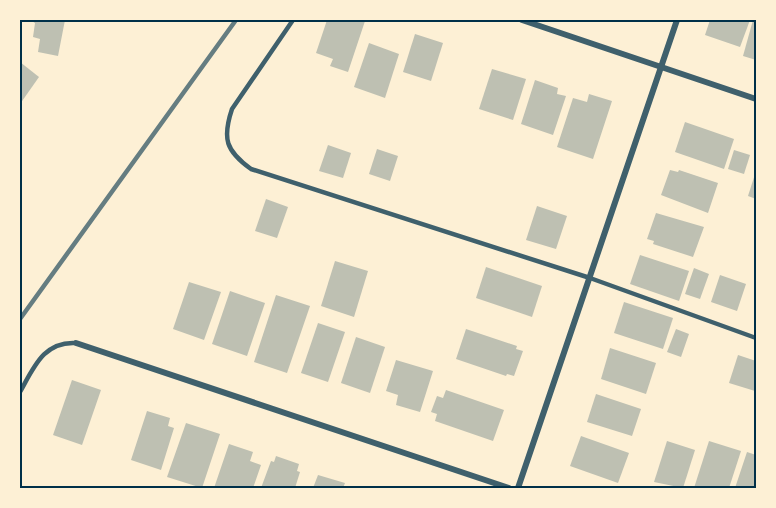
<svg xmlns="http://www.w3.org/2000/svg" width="776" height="508" viewBox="0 0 776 508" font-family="'Work Sans',sans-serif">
  <rect width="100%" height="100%" fill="#fdf0d5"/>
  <g fill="#bec0b2">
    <polygon points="30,20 65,20 58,56 38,52 40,39 33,37 35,23"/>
    <polygon points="327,20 365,21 348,72 330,66 333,59 316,53"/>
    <polygon points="710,20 750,20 740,47 705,35"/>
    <polygon points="753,20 756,20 756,60 743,56"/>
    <polygon points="415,34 443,43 431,81 403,72"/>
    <polygon points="369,43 399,54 385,98 354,87"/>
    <polygon points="20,62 39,77 20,104"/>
    <polygon points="492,69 526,79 513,120 479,109"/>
    <polygon points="535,80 558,88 557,94 566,96 553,135 521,124"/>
    <polygon points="589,94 612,101 593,159 557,147 573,98 587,102"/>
    <polygon points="685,122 734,139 724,169 675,152"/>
    <polygon points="328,145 351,153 343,178 319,171"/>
    <polygon points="377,149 398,156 390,181 369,174"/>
    <polygon points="734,150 750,155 744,174 728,169"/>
    <polygon points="670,170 678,172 679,170 718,183 708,213 661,195"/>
    <polygon points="756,171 756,199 748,196"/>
    <polygon points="266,199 288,207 277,238 255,231"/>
    <polygon points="537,206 567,216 556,249 526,240"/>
    <polygon points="656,213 704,227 693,257 653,244 654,241 647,239"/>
    <polygon points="640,255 689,271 679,301 630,284"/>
    <polygon points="335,261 368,271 354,317 321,306"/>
    <polygon points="486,267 542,286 532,317 476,298"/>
    <polygon points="694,268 709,274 700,299 685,294"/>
    <polygon points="720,275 746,284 737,311 711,302"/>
    <polygon points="189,282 221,292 204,340 173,329"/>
    <polygon points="230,291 265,303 247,356 212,344"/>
    <polygon points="276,295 310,306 287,373 254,362"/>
    <polygon points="624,302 673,318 663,349 614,333"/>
    <polygon points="318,323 345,332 328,382 301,373"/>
    <polygon points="466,329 517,346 516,349 523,351 514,376 507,374 506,376 456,359"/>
    <polygon points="676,329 689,334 681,357 667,352"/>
    <polygon points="356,337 385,347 370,393 341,383"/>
    <polygon points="610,348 656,363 646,394 601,379"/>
    <polygon points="738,355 756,361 755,391 729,383"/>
    <polygon points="396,360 433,371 420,412 396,405 398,395 386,391"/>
    <polygon points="72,380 101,390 82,445 53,435"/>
    <polygon points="446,390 504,410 493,441 435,421 437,414 431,412 437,396 443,398"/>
    <polygon points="596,394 641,409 632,436 587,422"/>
    <polygon points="147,411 170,418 168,426 174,428 161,470 131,460"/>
    <polygon points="186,423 220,434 202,488 167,477"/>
    <polygon points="581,436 629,453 618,483 570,466"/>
    <polygon points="667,441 695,450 683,488 654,482"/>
    <polygon points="709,441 741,451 729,488 694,488"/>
    <polygon points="229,444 253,452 250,461 261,465 253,488 214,488"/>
    <polygon points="747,452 756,455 756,488 735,488"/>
    <polygon points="276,456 299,464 297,471 300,472 295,488 261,488 271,461 274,462"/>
    <polygon points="318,475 345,483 343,488 313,488"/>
  </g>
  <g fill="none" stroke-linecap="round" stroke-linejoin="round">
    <g stroke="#3f606c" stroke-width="4.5">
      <path d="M293,20L232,109C222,139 226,151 251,169L590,278L756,338"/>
      <path d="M20,392C34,367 44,341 76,343"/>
    </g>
    <g stroke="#3f606c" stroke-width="6">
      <polyline points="522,20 756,99"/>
      <polyline points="76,343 509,488"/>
      <polyline points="518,488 677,20"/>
    </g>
    <polyline stroke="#657d81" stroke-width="4.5" points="20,319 236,20"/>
  </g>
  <rect width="776" height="508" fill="none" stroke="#fdf0d5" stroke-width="42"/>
  <rect x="21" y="21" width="734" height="466" fill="none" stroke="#003049" stroke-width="2"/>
</svg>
